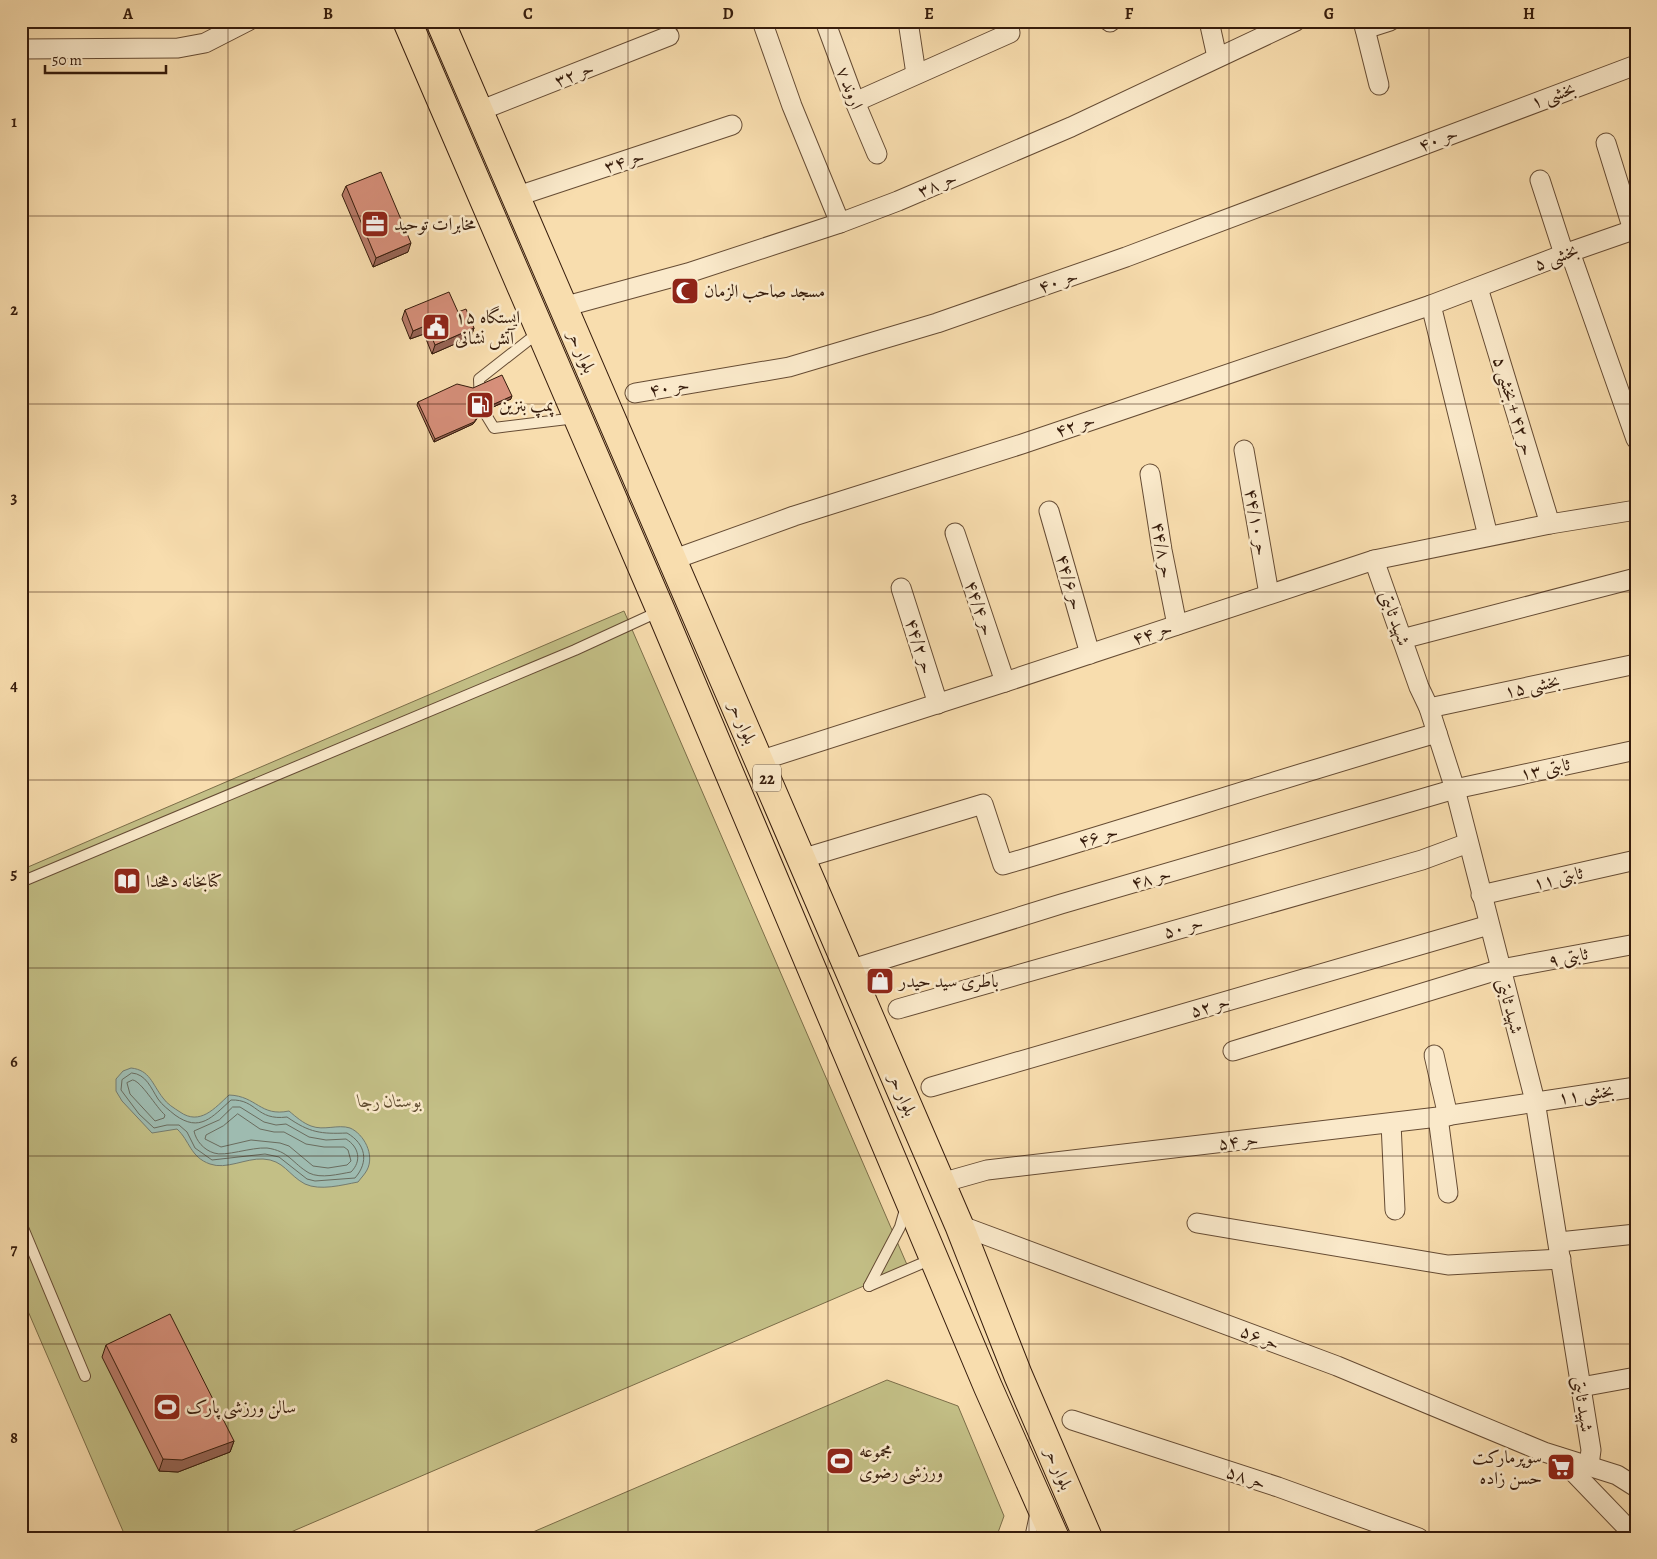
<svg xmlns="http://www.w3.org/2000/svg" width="1657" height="1559" viewBox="0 0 1657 1559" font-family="Alegreya,Amiri,serif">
  <rect width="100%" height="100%" fill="#f8ddae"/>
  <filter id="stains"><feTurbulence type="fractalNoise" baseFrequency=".004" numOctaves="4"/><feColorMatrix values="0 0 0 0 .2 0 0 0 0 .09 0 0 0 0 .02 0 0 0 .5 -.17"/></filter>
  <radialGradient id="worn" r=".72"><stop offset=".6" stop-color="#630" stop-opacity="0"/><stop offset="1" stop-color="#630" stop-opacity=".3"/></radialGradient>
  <g fill="#c3bf86" stroke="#7c6e49">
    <polygon points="624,611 908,1267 277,1538 126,1538 21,1295 21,870"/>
    <polygon points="887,1380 958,1406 1004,1516 996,1538 519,1538"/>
  </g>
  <path fill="#9ebbb0" stroke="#747b6e" d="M131,1068C150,1070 152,1084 163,1098C167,1104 174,1108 180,1112C200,1126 215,1108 229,1095C257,1096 260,1117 289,1111C296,1117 303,1123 311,1126C324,1131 338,1124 350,1128C364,1134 375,1155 367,1170C365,1174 361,1178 358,1182C342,1185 320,1191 305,1184C288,1175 284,1160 263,1159C246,1158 226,1170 210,1164C190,1157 190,1141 177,1129L152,1133L122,1101L116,1091V1079L123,1071Z"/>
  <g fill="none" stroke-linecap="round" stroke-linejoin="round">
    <g stroke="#6a6c5e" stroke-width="1">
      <path d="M132,1073C146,1074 151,1088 158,1099C162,1105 169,1110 175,1115C200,1133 212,1117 231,1100C257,1099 256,1121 287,1117C310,1133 321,1134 347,1133C366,1144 369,1162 355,1178L315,1181L307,1179L279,1157L265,1154L212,1160L195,1148L187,1132L179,1125H167L154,1128L139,1114L121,1090L122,1080Z"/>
      <path d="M133,1080C141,1081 156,1107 165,1115L164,1118L155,1121L130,1094L127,1083Z"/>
      <path d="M233,1107H240L264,1122L276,1125L286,1124L309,1137L326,1140L346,1139C359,1147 362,1161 351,1172C339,1174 321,1179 309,1173C292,1163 289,1151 267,1148C251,1147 225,1157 214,1153C204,1150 196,1141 194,1131L219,1120Z"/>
      <polygon points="238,1114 260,1129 274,1132 284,1132 306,1144 324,1147 344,1147 348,1150 351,1161 347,1165 328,1168 313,1166 289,1146 280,1143 251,1140 221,1147 205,1139 206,1135 223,1126"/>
    </g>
    <defs>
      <g id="lane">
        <polyline points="539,332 479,379 480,405 494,428 576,418"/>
        <polyline points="21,882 575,650 660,611"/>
        <polyline points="21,1223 85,1376"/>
        <polyline points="869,1286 900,1227 906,1206"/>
        <polyline points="869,1286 932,1259"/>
        <polyline points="1030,1538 1036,1510"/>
      </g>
      <g id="street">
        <polyline points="762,21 792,106 840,223"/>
        <polyline points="825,21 855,102 877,154"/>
        <polyline points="908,21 916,74"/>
        <polyline points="1110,21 1110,22"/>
        <polyline points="1209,21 1217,57"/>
        <polyline points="1363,21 1379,85"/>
        <polyline points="1365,29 1390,21"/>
        <polyline points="21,49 178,48 205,43 248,21"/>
        <polyline points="855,102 1010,33 1008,21"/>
        <polyline points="479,111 669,36"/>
        <polyline points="1606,143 1633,230"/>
        <polyline points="1540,180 1564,254"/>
        <polyline points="515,197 732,125"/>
        <polyline points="1570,252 1636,439"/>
        <polyline points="1478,288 1550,524"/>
        <polyline points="1431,305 1488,536"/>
        <polyline points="563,307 688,273 840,223 898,201 1071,127 1296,21"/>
        <polyline points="635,393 789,367 937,323 1126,257 1636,65"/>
        <polyline points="1244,450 1269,594"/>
        <polyline points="1150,474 1162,550 1177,625"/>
        <polyline points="1049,511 1090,654"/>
        <polyline points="955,533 1005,682"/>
        <polyline points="672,560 794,516 1022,444 1431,305 1570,252 1636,229"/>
        <polyline points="1374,560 1419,687 1429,708 1455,789 1535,1101 1591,1450 1589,1465"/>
        <polyline points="901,588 938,704"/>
        <polyline points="1402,639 1636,578"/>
        <polyline points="1429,708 1636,664"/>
        <polyline points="759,761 1005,682 1374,560 1550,524 1636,510"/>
        <path d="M801,859L983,804L1003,865C1148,822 1292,775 1437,733"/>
        <polyline points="1481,895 1636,860"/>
        <polyline points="849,970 1061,904 1455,789 1636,750"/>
        <polyline points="898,1009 1422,860 1468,843"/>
        <polyline points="1233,1051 1501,969 1636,944"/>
        <polyline points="1434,1055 1448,1116"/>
        <polyline points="931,1087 1489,925"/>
        <polyline points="1438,1117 1448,1193"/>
        <polyline points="1391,1123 1395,1210"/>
        <polyline points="941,1183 987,1170 1438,1117 1636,1087"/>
        <polyline points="1197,1223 1448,1265 1561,1259"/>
        <polyline points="959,1225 1337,1366 1544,1452 1617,1475 1636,1487"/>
        <polyline points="1559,1242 1636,1234"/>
        <polyline points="1581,1387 1636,1377"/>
        <polyline points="1072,1420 1278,1487 1419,1538"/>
        <polyline points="1559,1457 1636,1537"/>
      </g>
      <g id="primary">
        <polyline points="407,21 661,611 988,1387 1055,1538"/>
        <polyline points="440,21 959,1225 1018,1375 1088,1538"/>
      </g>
    </defs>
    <use href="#lane" stroke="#664c34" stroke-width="12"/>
    <use href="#street" stroke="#664c34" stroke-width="21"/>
    <use href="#primary" stroke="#361c0c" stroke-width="30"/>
    <use href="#lane" stroke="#fae9ca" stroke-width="10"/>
    <use href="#street" stroke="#fae9ca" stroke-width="19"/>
    <use href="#primary" stroke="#f8ddae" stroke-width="28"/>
  </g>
  <g fill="#b87b69" stroke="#361c0c">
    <polygon points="346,186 408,252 373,267 342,195"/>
    <polygon points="405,310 458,312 474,328 471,337 432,354 424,334 410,339 402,319"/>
    <polygon points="511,399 482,412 473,424 434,442 417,405 418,402"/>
    <polygon points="106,1345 234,1441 230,1452 178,1472 159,1471 102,1357"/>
  </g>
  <g fill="#966455" stroke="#361c0c">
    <polygon points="411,243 408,252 373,267 376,258"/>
    <polygon points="427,325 424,334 410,339 413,331"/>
    <polygon points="474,328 471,337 432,354 435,345"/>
    <polygon points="512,396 511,399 482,412 473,424 434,442 435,439 483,409"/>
    <polygon points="234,1441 230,1452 178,1472 159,1471 163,1459"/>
  </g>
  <g fill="#d68f7a" stroke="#361c0c">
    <polygon points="381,172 411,243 376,258 346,186"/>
    <polygon points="449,292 458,312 466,309 474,328 435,345 427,325 413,331 405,310"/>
    <polygon points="502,375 512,396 483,409 474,422 435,439 418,402 457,384 473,388"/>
    <polygon points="170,1314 234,1441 182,1460 163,1459 106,1345"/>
  </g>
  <path fill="none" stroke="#361c0c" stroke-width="1" stroke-opacity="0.55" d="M228,21V1538M428,21V1538M628,21V1538M828,21V1538M1029,21V1538M1229,21V1538M1429,21V1538M21,216H1636M21,404H1636M21,592H1636M21,780H1636M21,968H1636M21,1156H1636M21,1344H1636"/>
  <defs>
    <symbol id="office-square" viewBox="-11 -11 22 22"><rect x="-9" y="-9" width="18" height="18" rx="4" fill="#8f2418" stroke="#fae9ca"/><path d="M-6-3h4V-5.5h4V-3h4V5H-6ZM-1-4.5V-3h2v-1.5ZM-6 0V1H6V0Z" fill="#fff"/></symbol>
    <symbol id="mosque-square" viewBox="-11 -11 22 22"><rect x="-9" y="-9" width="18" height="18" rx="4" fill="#8f2418" stroke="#fae9ca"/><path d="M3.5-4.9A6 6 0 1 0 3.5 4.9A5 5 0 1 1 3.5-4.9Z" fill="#fff"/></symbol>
    <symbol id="civic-square" viewBox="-11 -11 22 22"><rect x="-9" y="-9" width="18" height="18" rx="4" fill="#8f2418" stroke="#fae9ca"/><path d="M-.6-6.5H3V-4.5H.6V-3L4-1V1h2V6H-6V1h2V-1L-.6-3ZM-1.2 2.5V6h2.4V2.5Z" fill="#fff"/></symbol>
    <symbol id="fuel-square" viewBox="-11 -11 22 22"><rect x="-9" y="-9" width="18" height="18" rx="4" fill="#8f2418" stroke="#fae9ca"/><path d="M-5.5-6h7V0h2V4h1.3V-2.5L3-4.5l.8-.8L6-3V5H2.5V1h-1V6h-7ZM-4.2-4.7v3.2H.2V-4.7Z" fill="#fff"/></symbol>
    <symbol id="library-square" viewBox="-11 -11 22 22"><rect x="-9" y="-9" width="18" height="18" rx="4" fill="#8f2418" stroke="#fae9ca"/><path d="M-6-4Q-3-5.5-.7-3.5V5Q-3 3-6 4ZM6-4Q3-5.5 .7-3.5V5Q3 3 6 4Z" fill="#fff"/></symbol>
    <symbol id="shop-square" viewBox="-11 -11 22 22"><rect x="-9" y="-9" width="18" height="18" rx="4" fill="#8f2418" stroke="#fae9ca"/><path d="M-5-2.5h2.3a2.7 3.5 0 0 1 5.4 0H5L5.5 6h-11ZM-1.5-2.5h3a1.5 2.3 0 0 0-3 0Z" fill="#fff"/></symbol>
    <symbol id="stadium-square" viewBox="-11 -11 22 22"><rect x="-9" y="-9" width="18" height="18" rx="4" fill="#8f2418" stroke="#fae9ca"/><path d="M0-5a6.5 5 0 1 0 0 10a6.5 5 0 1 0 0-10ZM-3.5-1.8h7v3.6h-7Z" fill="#fff"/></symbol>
    <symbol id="supermarket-square" viewBox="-11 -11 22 22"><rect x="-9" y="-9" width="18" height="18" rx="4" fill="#8f2418" stroke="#fae9ca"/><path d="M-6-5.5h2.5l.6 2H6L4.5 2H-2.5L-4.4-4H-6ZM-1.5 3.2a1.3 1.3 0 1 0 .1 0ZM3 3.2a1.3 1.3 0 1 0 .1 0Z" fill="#fff"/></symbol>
  </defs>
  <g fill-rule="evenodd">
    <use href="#office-square" x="359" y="208" width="32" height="32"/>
    <use href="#mosque-square" x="669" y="275" width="32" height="32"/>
    <use href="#civic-square" x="420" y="311" width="32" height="32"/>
    <use href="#fuel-square" x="464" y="389" width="32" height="32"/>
    <use href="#library-square" x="111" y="865" width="32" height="32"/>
    <use href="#shop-square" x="864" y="965" width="32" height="32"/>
    <use href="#stadium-square" x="151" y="1391" width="32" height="32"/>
    <use href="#stadium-square" x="824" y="1445" width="32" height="32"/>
    <use href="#supermarket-square" x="1545" y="1451" width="32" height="32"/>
  </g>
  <g text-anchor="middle" stroke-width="5" stroke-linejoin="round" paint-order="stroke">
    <rect fill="#fae9ca" stroke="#715a45" stroke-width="1" x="753" y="764.5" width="28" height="27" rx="4"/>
    <g font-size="16" font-weight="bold" fill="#361c0c">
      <text x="767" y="784">22</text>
    </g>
    <g font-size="18" fill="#361c0c" stroke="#fae9ca">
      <text transform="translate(574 74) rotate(-22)" y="6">حر ۳۲</text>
      <text transform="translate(850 88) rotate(69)" y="6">اروند ۷</text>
      <text transform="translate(1553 95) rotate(-20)" y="6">بخشی ۱</text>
      <text transform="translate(1438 139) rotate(-21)" y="6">حر ۴۰</text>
      <text transform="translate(624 161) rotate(-18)" y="6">حر ۳۴</text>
      <text transform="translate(937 184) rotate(-23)" y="6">حر ۳۸</text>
      <text transform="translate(1556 257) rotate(-21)" y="6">بخشی ۵</text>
      <text transform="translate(1058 281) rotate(-19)" y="6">حر ۴۰</text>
      <text transform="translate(582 352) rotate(67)" y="6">بلوار حر</text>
      <text transform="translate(669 387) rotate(-10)" y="6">حر ۴۰</text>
      <text transform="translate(1514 406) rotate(73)" y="6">حر ۴۲ + بخشی ۵</text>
      <text transform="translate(1075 425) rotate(-19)" y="6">حر ۴۲</text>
      <text transform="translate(1257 522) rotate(80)" y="6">حر ۴۴/۱۰</text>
      <text transform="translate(1163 550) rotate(80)" y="6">حر ۴۴/۸</text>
      <text transform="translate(1070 582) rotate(74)" y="6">حر ۴۴/۶</text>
      <text transform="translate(980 608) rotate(71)" y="6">حر ۴۴/۴</text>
      <text transform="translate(1395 618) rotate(70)" y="6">شهید ثابتی</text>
      <text transform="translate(1152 633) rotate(-18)" y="6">حر ۴۴</text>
      <text transform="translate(920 646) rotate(72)" y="6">حر ۴۴/۲</text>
      <text transform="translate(1532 686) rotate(-12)" y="6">بخشی ۱۵</text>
      <text transform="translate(743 723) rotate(67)" y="6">بلوار حر</text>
      <text transform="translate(1545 769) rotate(-12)" y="6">ثابتی ۱۳</text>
      <text transform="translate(1098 836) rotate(-17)" y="6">حر ۴۶</text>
      <text transform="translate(1151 878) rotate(-16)" y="6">حر ۴۸</text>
      <text transform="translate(1558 878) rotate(-13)" y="6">ثابتی ۱۱</text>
      <text transform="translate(1183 927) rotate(-16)" y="6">حر ۵۰</text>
      <text transform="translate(1568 957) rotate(-11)" y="6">ثابتی ۹</text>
      <text transform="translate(1210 1006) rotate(-16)" y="6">حر ۵۲</text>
      <text transform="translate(1510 1006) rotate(75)" y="6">شهید ثابتی</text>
      <text transform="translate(1586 1094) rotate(-8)" y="6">بخشی ۱۱</text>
      <text transform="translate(903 1095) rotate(67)" y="6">بلوار حر</text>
      <text transform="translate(1238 1141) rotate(-7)" y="6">حر ۵۴</text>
      <text transform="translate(1260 1337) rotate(21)" y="6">حر ۵۶</text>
      <text transform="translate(1583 1404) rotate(81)" y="6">شهید ثابتی</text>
      <text transform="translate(1059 1469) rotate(67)" y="6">بلوار حر</text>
      <text transform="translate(1246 1477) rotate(18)" y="6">حر ۵۸</text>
    </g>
    <g font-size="18" fill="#361c0c" stroke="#fae9ca" text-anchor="start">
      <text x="394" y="230">مخابرات توحید</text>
      <text x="704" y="297">مسجد صاحب الزمان</text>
      <text x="455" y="323">ایستگاه ۱۵<tspan x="455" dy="21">آتش نشانی</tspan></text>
      <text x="499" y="411">پمپ بنزین</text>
      <text x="146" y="887">کتابخانه دهخدا</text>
      <text x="899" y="987">باطری سید حیدر</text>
      <text x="186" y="1413">سالن ورزشی پارک</text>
      <text x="859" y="1457">مجموعه<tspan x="859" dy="21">ورزشی رضوی</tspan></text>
      <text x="1542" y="1463" text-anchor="end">سوپرمارکت<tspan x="1542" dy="21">حسن زاده</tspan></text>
    </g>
    <g font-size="18" font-style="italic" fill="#604d31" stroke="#fae9ca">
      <text x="390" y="1107">بوستان رجا</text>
    </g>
  </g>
  <rect width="1657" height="1559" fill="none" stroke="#f8ddae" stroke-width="55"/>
  <path d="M45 65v8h121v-8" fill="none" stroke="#361c0c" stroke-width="2.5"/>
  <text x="52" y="65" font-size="15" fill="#361c0c" stroke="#fae9ca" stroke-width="4" paint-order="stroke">50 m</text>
  <rect x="28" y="28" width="1602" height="1504" fill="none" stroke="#361c0c" stroke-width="2"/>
  <g font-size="16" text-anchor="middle" font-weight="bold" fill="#361c0c">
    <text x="128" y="19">A</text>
    <text x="328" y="19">B</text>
    <text x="528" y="19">C</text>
    <text x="728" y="19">D</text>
    <text x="929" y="19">E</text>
    <text x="1129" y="19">F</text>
    <text x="1329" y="19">G</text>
    <text x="1529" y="19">H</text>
    <text x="14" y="127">1</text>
    <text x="14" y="315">2</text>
    <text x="14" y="503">3</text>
    <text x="14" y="691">4</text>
    <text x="14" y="879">5</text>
    <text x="14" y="1067">6</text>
    <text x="14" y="1255">7</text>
    <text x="14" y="1443">8</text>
  </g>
  <rect width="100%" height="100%" filter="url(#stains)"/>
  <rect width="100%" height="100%" fill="url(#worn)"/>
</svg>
